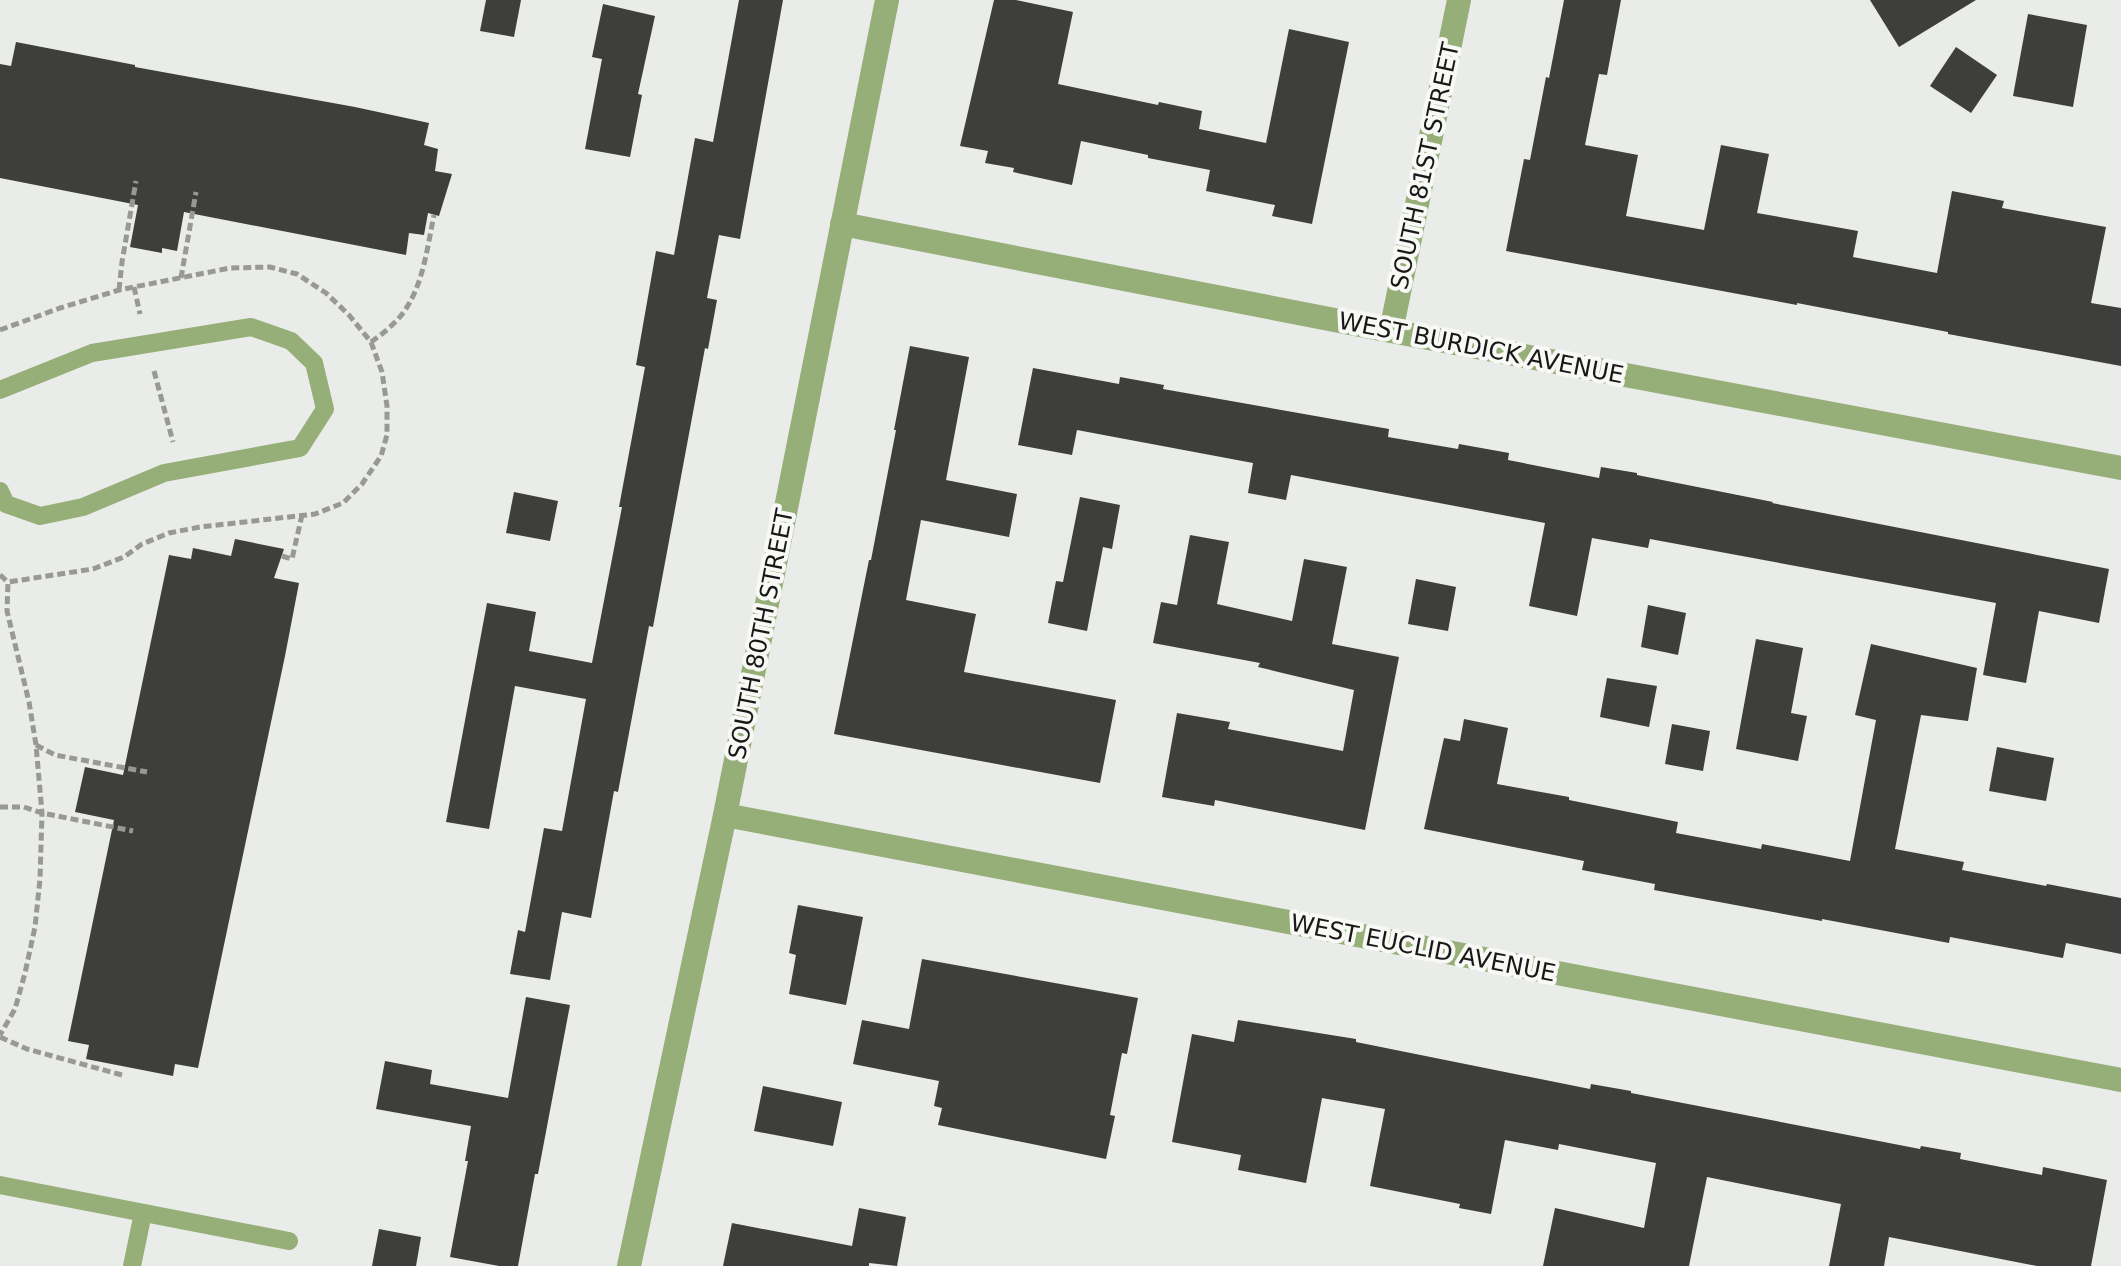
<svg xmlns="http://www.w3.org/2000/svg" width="2121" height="1266" viewBox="0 0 2121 1266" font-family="'DejaVu Sans',sans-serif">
  <rect width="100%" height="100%" fill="#eaece9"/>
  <g fill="#3e3f3d">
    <polygon points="486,0 521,0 514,37 480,31"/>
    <polygon points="739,0 783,0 740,239 719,235 707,298 717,300 708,349 705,348 653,627 649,626 618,792 614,791 591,918 562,912 550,980 510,974 518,930 525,932 544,828 562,831 586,699 515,686 489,829 446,822 487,603 536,612 529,651 592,663 622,507 619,507 645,367 636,365 656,251 674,255 695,138 713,142"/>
    <polygon points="994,0 1016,0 1073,12 1058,84 1158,105 1159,102 1202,111 1199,129 1266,143 1289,29 1349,42 1312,224 1272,216 1275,205 1206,191 1210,170 1148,158 1148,155 1081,141 1072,185 1013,172 1014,168 985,163 988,151 960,146"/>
    <polygon points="1564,0 1621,0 1607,75 1599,74 1585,145 1638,155 1626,216 1704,230 1721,145 1769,154 1757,213 1858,231 1853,257 1937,273 1952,191 2004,201 2002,208 2106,227 2091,303 2121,308 2121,366 1948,334 1948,332 1797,303 1797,305 1506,251 1524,159 1530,160 1546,77 1549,78"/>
    <polygon points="1870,0 1976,0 1899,47"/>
    <polygon points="603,4 655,16 638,94 642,95 630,157 585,149 602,59 592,57"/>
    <polygon points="2028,14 2087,25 2073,107 2013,96"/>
    <polygon points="16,42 135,65 135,67 355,107 429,123 424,145 438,149 435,171 452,174 439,216 428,213 424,235 409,233 406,255 184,212 177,251 162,248 162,253 130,247 138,205 0,178 0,64 11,66"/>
    <polygon points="1956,47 1997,75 1971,113 1930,86"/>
    <polygon points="910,346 969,357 946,480 1017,494 1009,537 921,520 906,600 976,614 964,672 1116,700 1100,783 834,734 869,560 871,560 896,430 894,430"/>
    <polygon points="1033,368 1119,384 1120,377 1164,385 1163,389 1389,429 1388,437 1458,449 1459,444 1509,453 1508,460 1599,478 1601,467 1637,473 1637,475 1773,502 1772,503 2109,569 2099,623 2039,611 2026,683 1983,675 1996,603 1650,539 1648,548 1592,538 1577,616 1529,606 1545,523 1291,475 1286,500 1248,493 1253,463 1077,430 1072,455 1018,445"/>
    <polygon points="514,492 558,501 550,541 506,533"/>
    <polygon points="1080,497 1120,505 1112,549 1103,547 1087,631 1048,623 1056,581 1063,582"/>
    <polygon points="1190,535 1229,542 1217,604 1292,621 1304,559 1347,567 1332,644 1399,657 1365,830 1215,800 1214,806 1162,797 1177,713 1230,722 1228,729 1343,751 1354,690 1258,667 1260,663 1153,643 1161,602 1177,605"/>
    <polygon points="235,539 284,549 274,578 299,583 285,656 198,1068 175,1064 173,1076 86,1059 89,1045 68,1041 114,820 75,812 85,767 123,775 169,555 191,559 193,548 231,556"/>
    <polygon points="1416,579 1456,587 1448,631 1408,624"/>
    <polygon points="1648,605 1686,613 1678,655 1641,647"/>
    <polygon points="1756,639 1803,648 1791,713 1807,716 1798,761 1736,749"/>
    <polygon points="1871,644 1977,668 1968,721 1921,715 1895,849 1964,862 1962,870 2046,886 2047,884 2121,898 2121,954 2066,943 2063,958 1950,937 1949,943 1822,919 1822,921 1654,890 1655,884 1582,870 1584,861 1424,829 1444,738 1460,741 1464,719 1508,728 1497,784 1569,797 1569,800 1678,822 1676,833 1761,849 1762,844 1850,861 1876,720 1855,715"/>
    <polygon points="1607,678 1657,686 1649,727 1600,717"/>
    <polygon points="1672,724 1710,731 1703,771 1665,764"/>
    <polygon points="1997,747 2054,758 2046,801 1989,791"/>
    <polygon points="798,905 863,917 846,1005 789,994 796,955 789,953"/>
    <polygon points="922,959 1138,998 1127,1054 1122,1053 1110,1115 1115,1116 1106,1159 938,1125 942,1108 934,1106 939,1081 853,1064 862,1020 909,1029"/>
    <polygon points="526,997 570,1005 538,1174 535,1174 518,1266 499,1266 450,1257 468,1161 465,1161 471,1126 376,1109 385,1061 432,1070 430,1084 508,1098"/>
    <polygon points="1238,1020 1356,1039 1356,1042 1590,1089 1591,1084 1631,1091 1631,1093 1920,1149 1921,1146 1961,1153 1960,1159 2042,1175 2043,1167 2107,1180 2091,1266 2037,1266 1889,1237 1884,1266 1829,1266 1841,1204 1707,1177 1689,1266 1543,1266 1555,1208 1644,1228 1656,1163 1559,1144 1558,1150 1505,1140 1491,1214 1459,1208 1460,1204 1370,1186 1385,1109 1322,1098 1306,1183 1238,1170 1241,1155 1172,1142 1192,1034 1234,1042"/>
    <polygon points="763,1086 842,1102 833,1146 754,1131"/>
    <polygon points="859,1208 906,1217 897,1266 869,1263 869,1266 723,1266 732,1223 852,1246"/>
    <polygon points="379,1229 421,1237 416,1266 372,1266"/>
  </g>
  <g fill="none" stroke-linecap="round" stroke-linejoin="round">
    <g stroke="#989997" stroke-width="5" stroke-dasharray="8 4" stroke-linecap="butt">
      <polyline points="181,278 196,192"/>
      <polyline points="134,287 140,314"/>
      <polyline points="119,290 122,262 136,181"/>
      <polyline points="0,330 60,308 119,290 230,268 270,267 297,274 326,293 349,315 371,342 382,372 387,406 387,435 381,456 362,484 343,503 315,514 200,527 169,533 142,544 124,557 93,569 8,582 7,611 29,702 36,745 42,813 40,879 35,927 25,973 15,1009 0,1035"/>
      <path d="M371,342C378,337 385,332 391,326C422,299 426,253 434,215"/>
      <polyline points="154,371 173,442"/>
      <polyline points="282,556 292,559 302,515"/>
      <polyline points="0,575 8,582"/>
      <polyline points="36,745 55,755 147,772"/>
      <polyline points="0,807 24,807 42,813 133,831"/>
      <polyline points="0,1037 27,1049 122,1075"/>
    </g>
    <g stroke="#96ae78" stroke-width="18">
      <polyline points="0,390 92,353 251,327 291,341 314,363 325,409 300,448 164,473 83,507 40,516 6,504 0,491"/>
      <polyline points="0,1185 289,1241"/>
      <polyline points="132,1266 143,1213"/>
    </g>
    <g stroke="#96ae78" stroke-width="24">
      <polyline points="842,224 1391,331 2121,468"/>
      <polyline points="1391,331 1459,0"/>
      <polyline points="725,815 2121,1080"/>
      <polyline points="629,1266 725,815 887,0"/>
    </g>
  </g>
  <g text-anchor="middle" stroke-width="8" stroke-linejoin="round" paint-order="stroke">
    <g font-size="24" fill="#181817" stroke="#f8f9f6">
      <text transform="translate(1425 166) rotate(-78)" y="8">SOUTH 81ST STREET</text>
      <text transform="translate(1481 348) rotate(11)" y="8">WEST BURDICK AVENUE</text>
      <text transform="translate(761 634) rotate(-79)" y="8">SOUTH 80TH STREET</text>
      <text transform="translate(1423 948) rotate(11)" y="8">WEST EUCLID AVENUE</text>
    </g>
  </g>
</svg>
